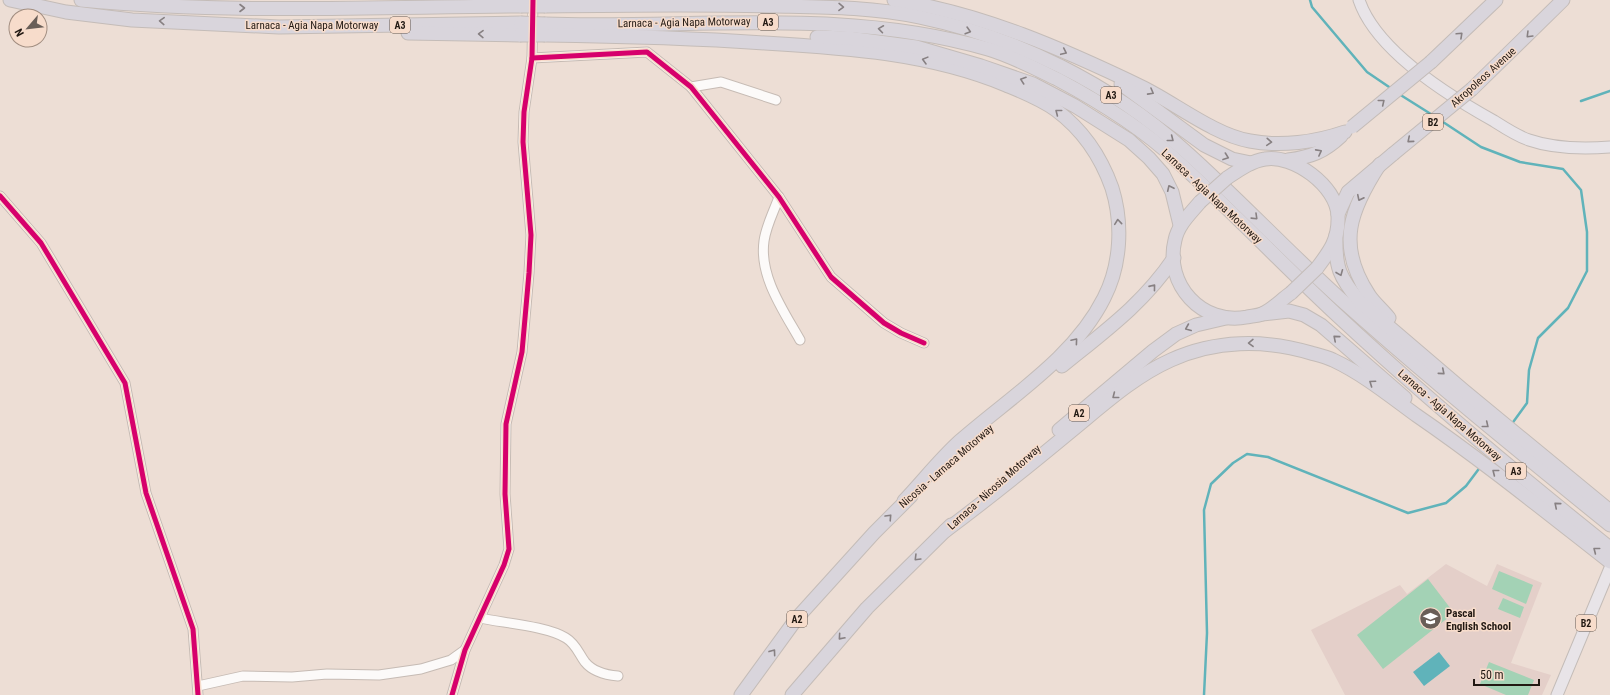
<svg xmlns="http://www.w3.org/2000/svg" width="1610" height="695" viewBox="0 0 1610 695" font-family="'Roboto Condensed',sans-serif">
  <rect width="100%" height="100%" fill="#edded5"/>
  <polygon fill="#e4cfc9" points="1446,564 1487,586 1497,564 1542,583 1511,663 1551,675 1542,695 1345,695 1311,630 1400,585 1407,594"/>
  <g fill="#a3d2b5">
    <polygon points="1499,571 1533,585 1526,604 1492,589"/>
    <polygon points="1428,579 1454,613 1383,669 1357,635"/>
    <polygon points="1503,598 1524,607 1520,618 1498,609"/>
    <polygon points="1489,662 1534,680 1528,695 1506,695 1480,684"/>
  </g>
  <polygon fill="#60b3ba" points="1439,652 1450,666 1424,686 1413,672"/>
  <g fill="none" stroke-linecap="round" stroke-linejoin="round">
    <g stroke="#60b3ba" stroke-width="2.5">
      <polyline points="1310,0 1312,7 1367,72 1392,89"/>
      <polyline points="1399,94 1434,116"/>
      <polyline points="1581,101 1610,91"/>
      <polyline points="1440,120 1481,147 1520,162 1563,169 1581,190 1587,232 1587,271 1568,308 1538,338 1529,370 1527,403 1511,425"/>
      <polyline points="1204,695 1207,633 1204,510 1211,484 1233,463 1247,454 1268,457 1408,513 1446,503 1466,486 1481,466"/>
    </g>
    <defs>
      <g id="minor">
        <polyline points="532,58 647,52 691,87 779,197 831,277 884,323 901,333 924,343"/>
        <polyline points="691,87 721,82 776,100"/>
        <polyline points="0,196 41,243 125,383 146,493 193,629 198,695"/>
        <path d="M779,197C774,211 766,226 764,241C759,276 783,310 800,340"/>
        <path d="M480,618C503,623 547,626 566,638C576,644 579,654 585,662C593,672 606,675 618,676"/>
        <polyline points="198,686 243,676 292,677 327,674 379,675 421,669 451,660 465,650"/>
        <polyline points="452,695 465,650 504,565 509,549 505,494 506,424 522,352 529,273 531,235 523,142 524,112 532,58 533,1"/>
      </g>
      <g id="major">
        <path d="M1359,0C1376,51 1449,96 1494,121C1505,128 1517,136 1529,140C1555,149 1583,149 1610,147"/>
        <polyline points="1557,695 1610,568"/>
      </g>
      <g id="highway">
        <polyline points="10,0 66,12 132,20 279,27 521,23"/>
        <path d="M81,0C227,14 374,7 521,6"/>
        <path d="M894,0C982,13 1065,50 1144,88C1176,104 1215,135 1250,141C1281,147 1316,142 1345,132"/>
        <path d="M545,6C622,5 699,4 776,6C824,7 872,7 919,17C1016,37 1111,84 1184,150C1240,200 1291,255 1347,305C1432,381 1521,453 1610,525"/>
        <path d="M545,24C694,29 842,7 988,49C1012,56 1034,68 1057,79C1098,101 1141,127 1176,160C1231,210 1283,265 1338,316C1425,397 1517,474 1610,548"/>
        <polyline points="408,33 520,35"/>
        <path d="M545,35C619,36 692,38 765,43C847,48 929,53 1006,85C1023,92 1041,99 1056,110C1083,130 1101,157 1112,188C1123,223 1121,265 1104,298C1074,358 1010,397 960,441C940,459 923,481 904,501"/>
        <polyline points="817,37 848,38 916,47 981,66 1033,84 1075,106 1129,140 1149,158 1163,174 1172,192 1180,225"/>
        <polyline points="1431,62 1496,0"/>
        <polyline points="1121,84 1204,145 1232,159 1251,163"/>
        <polyline points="1472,89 1563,0"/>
        <path d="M1288,160C1311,157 1324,152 1341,136"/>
        <path d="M1380,164C1350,210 1336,245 1369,295C1374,303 1383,310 1389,318"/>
        <path d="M1227,178C1239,170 1251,161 1265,159C1293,154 1337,186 1338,216C1339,239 1330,251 1317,268"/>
        <path d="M1200,202C1190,214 1178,225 1175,240C1164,284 1202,326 1247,317C1251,316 1257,316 1262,314C1272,310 1282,299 1291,293"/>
        <polyline points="1338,214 1348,192 1393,154"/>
        <path d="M1336,235C1335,267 1339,277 1360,302L1463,390L1610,511"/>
        <polyline points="1262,314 1289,311 1304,315 1321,325 1405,398"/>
        <path d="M1062,366C1105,331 1143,304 1174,258"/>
        <polyline points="1059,430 1153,351 1176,334 1196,325 1226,318"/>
        <path d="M945,531C988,499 1029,466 1070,432C1102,406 1133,377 1171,360C1215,340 1264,339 1311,353C1318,355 1326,357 1333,360C1363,374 1390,396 1416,415C1483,461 1546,512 1610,562"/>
        <polyline points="741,695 797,618 874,533 911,496"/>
        <polyline points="792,695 867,608 951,525"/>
      </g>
    </defs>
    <use href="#minor" stroke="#c6bbb4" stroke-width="11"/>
    <use href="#major" stroke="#c4bcb8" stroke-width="13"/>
    <use href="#highway" stroke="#c4bcb8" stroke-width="15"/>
    <use href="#minor" stroke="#fcfaf9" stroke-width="9"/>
    <use href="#major" stroke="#e8e4e8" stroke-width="11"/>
    <use href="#highway" stroke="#d9d5dc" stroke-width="13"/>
    <defs>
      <g id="highway-bridge">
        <polyline points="521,6 545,6"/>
        <polyline points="521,23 545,24"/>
        <polyline points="520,35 545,35"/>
        <polyline points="1352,127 1431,62"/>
        <polyline points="1393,154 1472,89"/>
        <polyline points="1200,202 1227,178"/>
        <polyline points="1291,293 1317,268"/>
      </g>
    </defs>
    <use href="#highway-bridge" stroke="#c4bcb8" stroke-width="15" stroke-linecap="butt"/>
    <use href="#highway-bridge" stroke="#d9d5dc" stroke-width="13"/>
    <defs>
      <g id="cycleway">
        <polyline points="532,58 647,52 691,87 779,197 831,277 884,323 901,333 924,343"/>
        <polyline points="0,196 41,243 125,383 146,493 193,629 198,695"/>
        <polyline points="452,695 465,650 504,565 509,549 505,494 506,424 522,352 529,273 531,235 523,142 524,112 532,58 533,0"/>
      </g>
    </defs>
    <use href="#cycleway" stroke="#f7dccb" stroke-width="8"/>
    <use href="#cycleway" stroke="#d6006c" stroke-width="5"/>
  </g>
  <defs><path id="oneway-chevron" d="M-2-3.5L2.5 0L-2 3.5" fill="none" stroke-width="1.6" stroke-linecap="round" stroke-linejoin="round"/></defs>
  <g stroke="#878082">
    <use href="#oneway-chevron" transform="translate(841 7) rotate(1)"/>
    <use href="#oneway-chevron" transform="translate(242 8)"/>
    <use href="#oneway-chevron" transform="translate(162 21) rotate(-177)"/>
    <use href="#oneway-chevron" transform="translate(881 29) rotate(-172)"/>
    <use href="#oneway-chevron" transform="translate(968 31) rotate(16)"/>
    <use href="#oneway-chevron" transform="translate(481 34) rotate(-179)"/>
    <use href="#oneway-chevron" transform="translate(1460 35) rotate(-43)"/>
    <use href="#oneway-chevron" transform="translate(1529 35) rotate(135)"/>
    <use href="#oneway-chevron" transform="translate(1064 52) rotate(25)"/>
    <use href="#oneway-chevron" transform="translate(925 60) rotate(-165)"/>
    <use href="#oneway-chevron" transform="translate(1023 80) rotate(-161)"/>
    <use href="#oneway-chevron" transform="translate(1151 92) rotate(29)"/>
    <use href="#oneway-chevron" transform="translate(1382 102) rotate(-39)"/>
    <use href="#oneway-chevron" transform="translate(1058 112) rotate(-142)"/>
    <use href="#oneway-chevron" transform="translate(1171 139) rotate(38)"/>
    <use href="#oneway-chevron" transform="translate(1410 140) rotate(140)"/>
    <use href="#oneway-chevron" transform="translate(1269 142) rotate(4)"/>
    <use href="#oneway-chevron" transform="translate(1319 152) rotate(-28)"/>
    <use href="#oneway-chevron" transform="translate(1226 157) rotate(20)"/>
    <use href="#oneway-chevron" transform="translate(1170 188) rotate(-115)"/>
    <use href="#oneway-chevron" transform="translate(1360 198) rotate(116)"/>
    <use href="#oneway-chevron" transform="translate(1255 217) rotate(44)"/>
    <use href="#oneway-chevron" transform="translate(1118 222) rotate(-96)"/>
    <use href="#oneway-chevron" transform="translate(1340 273) rotate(68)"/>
    <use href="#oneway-chevron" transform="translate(1153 287) rotate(-51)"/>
    <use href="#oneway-chevron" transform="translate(1188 328) rotate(157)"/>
    <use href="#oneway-chevron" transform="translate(1336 338) rotate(-139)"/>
    <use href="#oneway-chevron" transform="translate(1075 341) rotate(-50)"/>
    <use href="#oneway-chevron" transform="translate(1251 343) rotate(179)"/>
    <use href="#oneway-chevron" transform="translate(1442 372) rotate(40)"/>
    <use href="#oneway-chevron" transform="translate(1372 383) rotate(-145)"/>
    <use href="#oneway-chevron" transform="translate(1115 396) rotate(142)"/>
    <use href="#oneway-chevron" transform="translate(1486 425) rotate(39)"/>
    <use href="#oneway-chevron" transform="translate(1495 472) rotate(-142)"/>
    <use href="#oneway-chevron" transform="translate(1557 505) rotate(-140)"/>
    <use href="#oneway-chevron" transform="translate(889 517) rotate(-47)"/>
    <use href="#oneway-chevron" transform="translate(1596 550) rotate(-142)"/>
    <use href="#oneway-chevron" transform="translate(917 558) rotate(135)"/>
    <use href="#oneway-chevron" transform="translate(841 637) rotate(131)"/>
    <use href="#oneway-chevron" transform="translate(773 652) rotate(-54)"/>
  </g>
  <defs>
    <symbol id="school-disc" viewBox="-11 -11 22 22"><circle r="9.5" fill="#695e57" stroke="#f7dccb"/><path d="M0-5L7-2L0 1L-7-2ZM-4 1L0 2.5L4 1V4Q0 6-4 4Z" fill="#fff"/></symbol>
  </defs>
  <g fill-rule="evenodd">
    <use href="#school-disc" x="1418" y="606" width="25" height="25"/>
  </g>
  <g text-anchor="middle" stroke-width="3" stroke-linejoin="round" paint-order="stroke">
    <g fill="#f7dccb" stroke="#62544a" stroke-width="1">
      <rect x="758" y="14" width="20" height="16" rx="3"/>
      <rect x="390" y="17" width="20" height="16" rx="3"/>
      <rect x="1101" y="87" width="20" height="16" rx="3"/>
      <rect x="1423" y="114" width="20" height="16" rx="3"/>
      <rect x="1069" y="405" width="20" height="16" rx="3"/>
      <rect x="1506" y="463" width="20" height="16" rx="3"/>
      <rect x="787" y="611" width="20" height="16" rx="3"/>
      <rect x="1576" y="615" width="20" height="16" rx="3"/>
    </g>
    <g font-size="10" font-weight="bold" fill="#221913">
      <text x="768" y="26">A3</text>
      <text x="400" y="29">A3</text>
      <text x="1111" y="99">A3</text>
      <text x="1433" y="126">B2</text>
      <text x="1079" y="417">A2</text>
      <text x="1516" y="475">A3</text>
      <text x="797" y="623">A2</text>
      <text x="1586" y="627">B2</text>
    </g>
    <g font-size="11" fill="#221913" stroke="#f7dccb">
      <text transform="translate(684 22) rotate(-1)" y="4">Larnaca - Agia Napa Motorway</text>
      <text x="312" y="29">Larnaca - Agia Napa Motorway</text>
      <text transform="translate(1483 77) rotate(-42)" y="4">Akropoleos Avenue</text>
      <text transform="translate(1212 196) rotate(43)" y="4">Larnaca - Agia Napa Motorway</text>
      <text transform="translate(1450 415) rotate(41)" y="4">Larnaca - Agia Napa Motorway</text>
      <text transform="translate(946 466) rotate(-41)" y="4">Nicosia - Larnaca Motorway</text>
      <text transform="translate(994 487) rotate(-42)" y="4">Larnaca - Nicosia Motorway</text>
    </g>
    <g font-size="11" font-weight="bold" fill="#221913" stroke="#f7dccb" text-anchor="start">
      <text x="1446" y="617">Pascal<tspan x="1446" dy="13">English School</tspan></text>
    </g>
  </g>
  <g transform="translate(28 28) rotate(242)"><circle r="19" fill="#f7dccb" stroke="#a28e81"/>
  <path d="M0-3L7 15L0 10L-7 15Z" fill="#695e57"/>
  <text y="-6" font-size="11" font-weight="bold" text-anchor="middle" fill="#221913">N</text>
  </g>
  <path d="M1474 679v6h65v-6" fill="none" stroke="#221913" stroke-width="2"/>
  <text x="1480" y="679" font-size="12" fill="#221913" stroke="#f7dccb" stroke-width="3" paint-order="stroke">50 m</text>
</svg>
